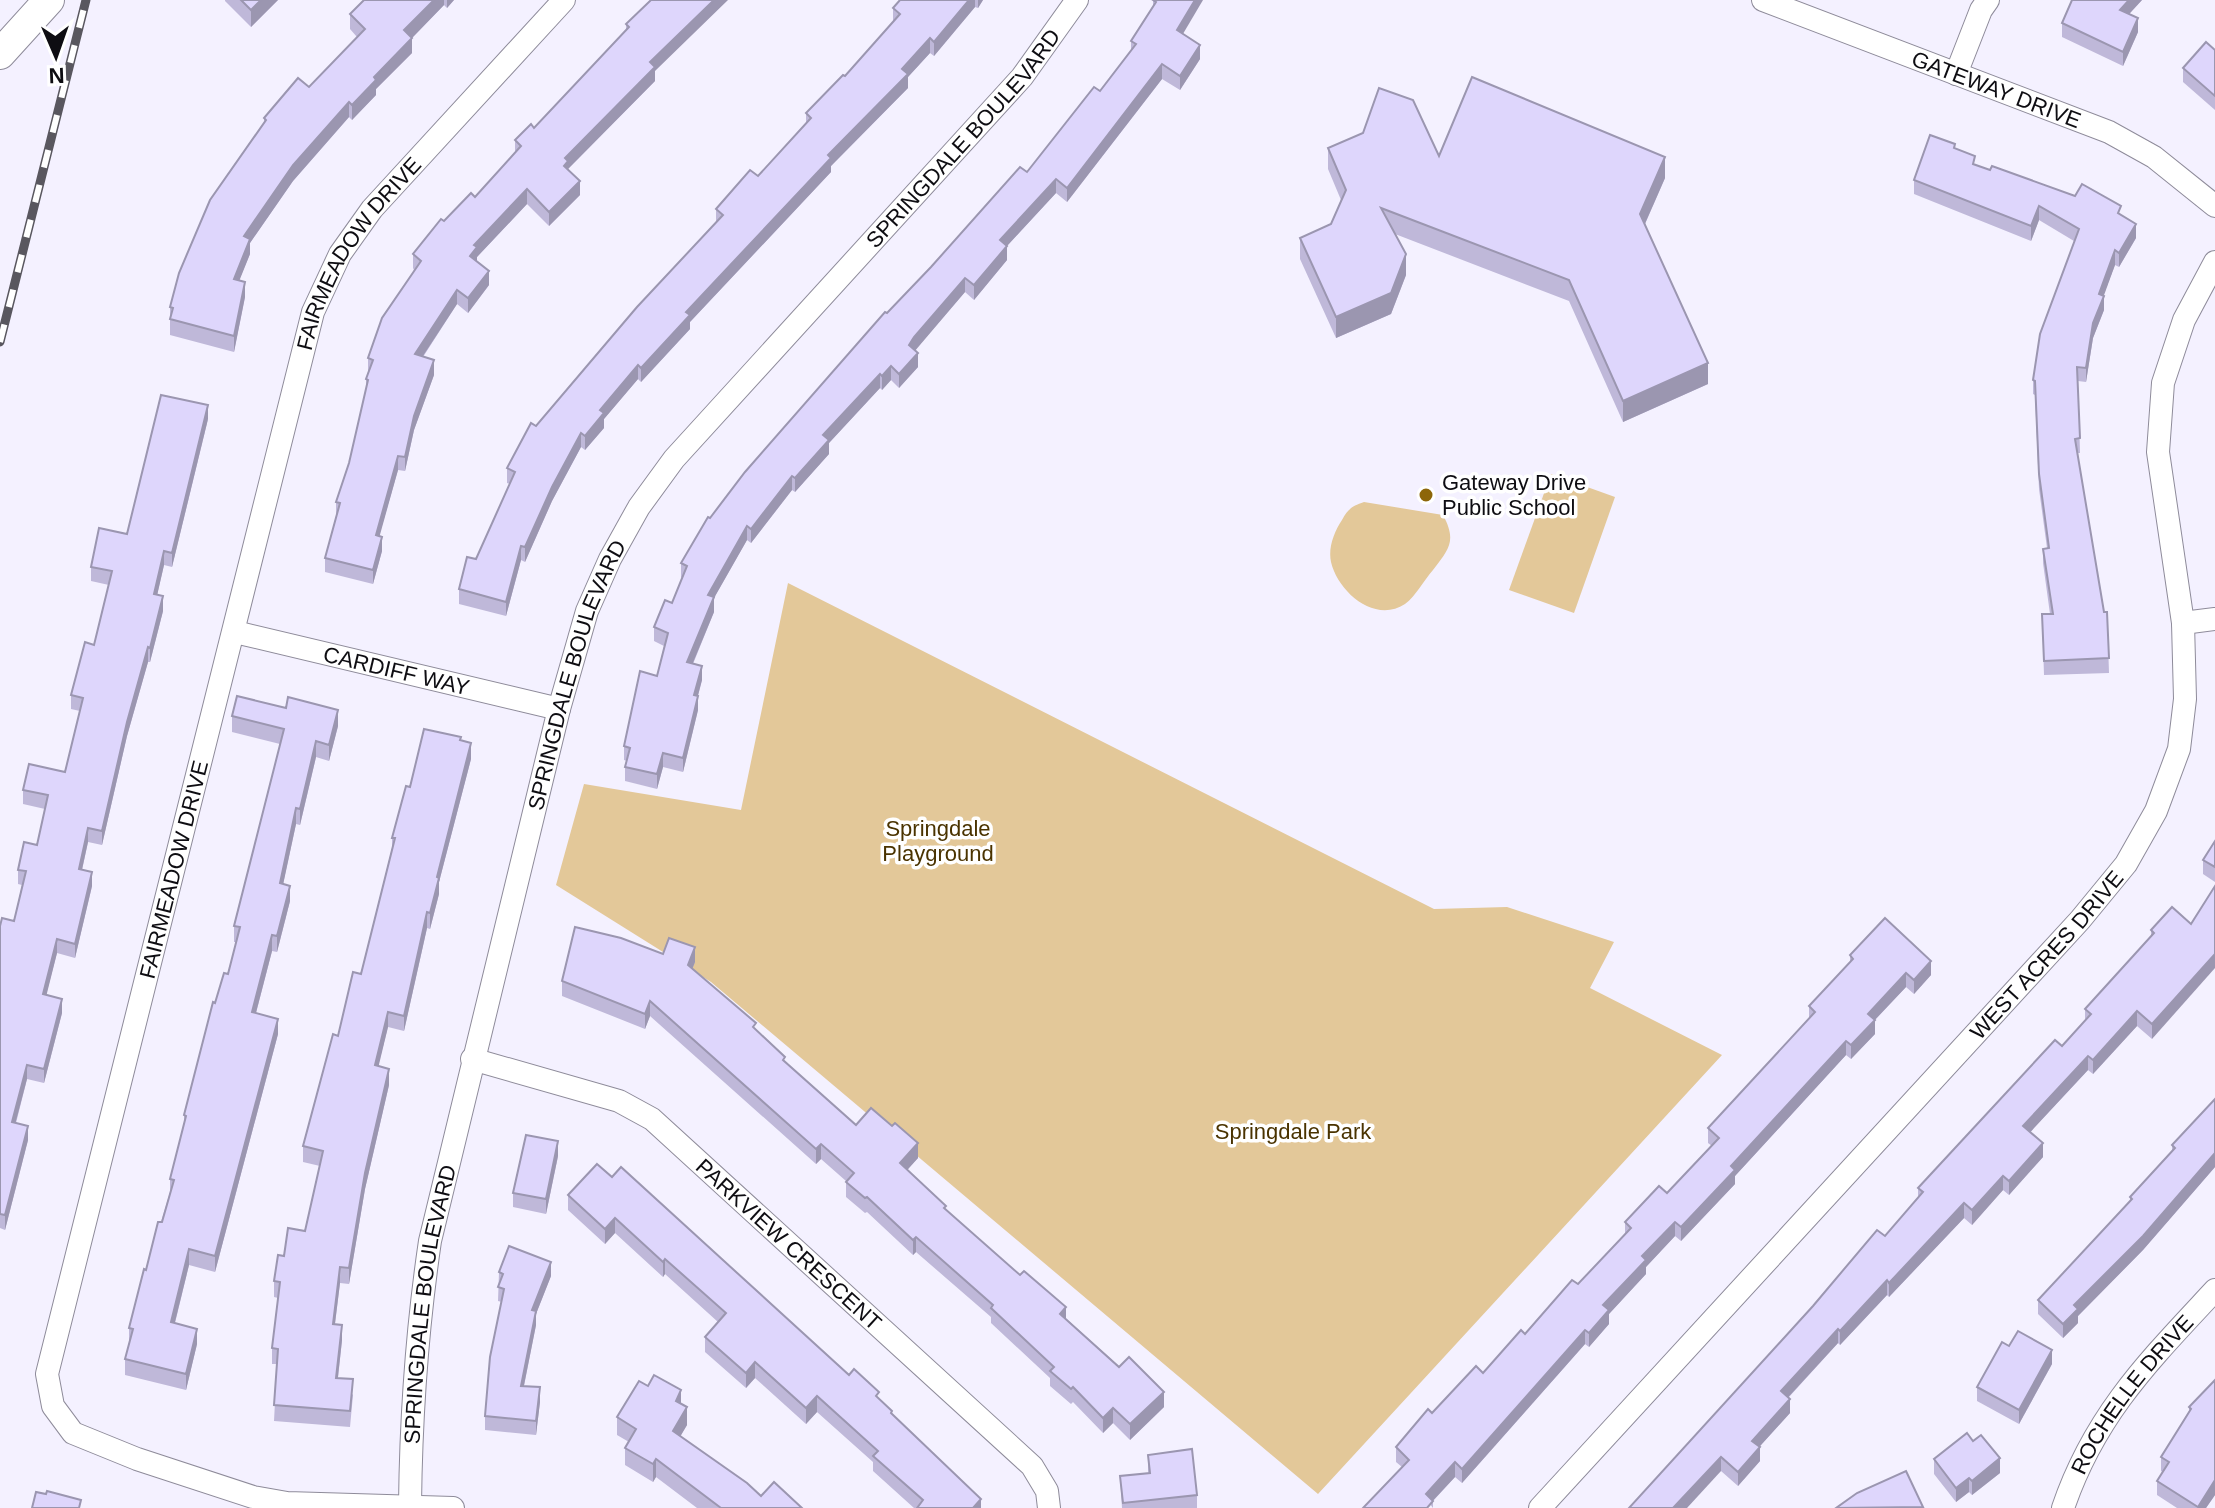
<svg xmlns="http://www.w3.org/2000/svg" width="2215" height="1508" viewBox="0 0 2215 1508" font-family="Helvetica,sans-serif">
  <rect width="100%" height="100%" fill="#f4f1ff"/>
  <g fill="#e3c899">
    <polygon points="1551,474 1615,497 1574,613 1509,590"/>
    <path d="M1364,502L1443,515C1457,541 1449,549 1433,570C1424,580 1416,596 1405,604C1375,624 1338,592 1331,562C1328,548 1334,532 1342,520C1348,509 1352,506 1364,502Z"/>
    <polygon points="788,583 1434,909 1507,907 1614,942 1590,988 1722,1055 1318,1494 711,982 556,885 584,784 741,810"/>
  </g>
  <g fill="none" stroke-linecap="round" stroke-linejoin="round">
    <defs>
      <g id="street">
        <path id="s1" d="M1763,0L2109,132L2154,157L2215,206"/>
        <polyline points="1956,74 1981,10 1988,0"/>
        <polyline points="2183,623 2215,619"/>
        <path id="s2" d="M235,632L559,709"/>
        <path id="s3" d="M472,1059L619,1101L652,1119L1032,1466L1047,1491L1049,1508"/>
        <path id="s4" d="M410,1505C411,1416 417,1329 430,1241L559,709L587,611L610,559L639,507L674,459L1022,77L1077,0"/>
        <path id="s5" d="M453,1508L287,1503L253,1497L137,1459L73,1433L53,1406L47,1374L313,312L340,254L372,209L564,0"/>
        <path id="s6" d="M1540,1508L2080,920L2126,864L2156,811L2179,749L2185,699L2183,623L2158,452L2163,383L2184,320L2215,262"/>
        <path id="s7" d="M2063,1508C2095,1414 2150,1360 2215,1290"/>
      </g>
      <polyline id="secondary" points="0,54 49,0"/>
    </defs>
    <use href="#street" stroke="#8e8b9a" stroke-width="24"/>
    <use href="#secondary" stroke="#8e8b9a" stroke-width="32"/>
    <use href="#street" stroke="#fff" stroke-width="22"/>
    <use href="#secondary" stroke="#fff" stroke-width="30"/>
    <defs>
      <polyline id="rail" points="0,342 86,0"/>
    </defs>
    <use href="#rail" stroke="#59575f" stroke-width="9"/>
    <use href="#rail" stroke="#fff" stroke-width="6" stroke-dasharray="18" stroke-linecap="butt"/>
  </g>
  <g fill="#bfb8d9">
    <polygon points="225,0 278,0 251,27 225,1"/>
    <polygon points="364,0 454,0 447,8 444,5 412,38 412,53 376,89 376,95 352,120 349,117 293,181 250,243 250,254 239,280 245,297 234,352 170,335 170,307 264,123 264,118 309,87 357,37 350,29 350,14"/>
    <polygon points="651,0 655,81 568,169 580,195 549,226 527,204 477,257 477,261 489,285 468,313 457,304 423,357 434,375 414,430 405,471 398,470 379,536 382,551 373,584 325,572 325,558 336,516 336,502 349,463 366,388 366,379 368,372 368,358 414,270 413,268 413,254 444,221 475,197 515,153 515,140 534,128 626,30 626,24"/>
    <polygon points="900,0 983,0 978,8 975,7 934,56 930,53 908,77 908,88 831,166 831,172 690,322 690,329 641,382 638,379 604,419 604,428 585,450 581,447 552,501 525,562 521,560 506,616 459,604 459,589 476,559 510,484 507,483 507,468 536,426 716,223 716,209 758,176 806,123 806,113 845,76 893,22 893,8"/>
    <polygon points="1153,0 1183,34 1200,59 1180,90 1162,79 1067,202 1056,193 1007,246 1007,260 974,300 965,292 915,350 918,367 899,388 891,380 882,390 880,388 829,443 829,454 795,492 792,490 751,543 747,540 714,598 714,612 693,664 702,680 698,696 698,710 683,772 663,767 657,789 625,781 625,767 627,761 624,760 624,746 657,676 664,646 654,641 654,627 672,603 682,578 681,577 681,563 710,518 887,313 1027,172 1100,91 1131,51 1131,41 1153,6"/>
    <polygon points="2072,0 2142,0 2129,14 2138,32 2123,66 2062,37 2062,23"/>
    <polygon points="2215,50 2215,110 2183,82 2183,68"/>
    <polygon points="1328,148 1439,156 1665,178 1645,224 1708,384 1623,422 1569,301 1395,234 1406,275 1391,314 1336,338 1300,259 1300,238 1331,224 1341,200 1328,169"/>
    <polygon points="1955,149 1975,165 2121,215 2136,238 2119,267 2115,265 2103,296 2104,310 2093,338 2086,382 2078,381 2080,453 2077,453 2104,612 2107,612 2109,673 2044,675 2042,614 2050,614 2043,563 2043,549 2047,548 2039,489 2035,395 2033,394 2033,380 2074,241 2039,220 2031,241 1914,194 1914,180"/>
    <polygon points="208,419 172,567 164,565 157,595 163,611 150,662 148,662 127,736 102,845 88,842 82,870 92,886 75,958 57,953 46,995 62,1013 44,1083 27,1079 16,1123 28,1140 5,1230 0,1228 0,926 14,921 22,885 18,884 18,870 37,845 45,809 23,804 23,790 65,772 80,711 71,709 71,695 94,645 109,585 91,581 91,567 127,534"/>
    <polygon points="232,716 338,726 329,761 316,757 300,825 296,824 283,884 290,901 277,952 272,951 256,1013 278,1034 215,1272 189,1265 175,1323 197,1344 186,1390 125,1375 125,1359 129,1343 129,1328 170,1192 170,1179 184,1126 184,1115 215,1003 228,974 236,942 234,942 234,926 280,744 232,732"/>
    <polygon points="461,740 471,759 439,882 439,894 430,929 427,928 404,1031 388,1027 378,1066 389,1085 365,1189 349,1284 340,1283 335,1324 342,1340 338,1378 353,1395 350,1427 274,1421 277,1364 272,1364 272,1348 278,1298 274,1297 274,1281 284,1256 305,1231 320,1166 303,1162 303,1146 338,1036 361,974 392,848 392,838 410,787"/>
    <polygon points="2215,841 2215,882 2203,874 2203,860"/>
    <polygon points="2172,907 2152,1039 2137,1026 2093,1074 2088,1070 2030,1132 2043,1157 2009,1195 2003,1190 1972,1225 1964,1218 1889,1297 1887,1295 1840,1345 1838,1343 1789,1397 1790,1413 1759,1447 1760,1461 1738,1486 1721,1471 1629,1508 1885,1236 1918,1198 1918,1188 2062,1046 2085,1020 2085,1009 2151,936 2151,930"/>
    <polygon points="663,954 695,962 692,969 756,1031 785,1062 856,1125 918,1158 907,1170 946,1210 1164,1407 1130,1440 1113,1423 1103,1433 1073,1402 1071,1404 1050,1386 1050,1378 991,1323 991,1317 916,1252 913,1255 867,1212 865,1213 846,1197 846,1181 821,1159 816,1164 650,1016 645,1029 562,996 562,981"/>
    <polygon points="1850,955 1931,975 1914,994 1906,987 1875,1020 1875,1034 1851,1059 1846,1055 1735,1176 1735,1184 1681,1241 1675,1236 1646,1267 1646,1274 1609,1314 1609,1324 1589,1347 1585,1344 1462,1483 1455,1477 1433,1501 1433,1508 1402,1467 1396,1462 1396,1447 1432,1413 1483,1373 1578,1284 1625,1234 1625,1222 1667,1193 1712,1146 1708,1143 1708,1128 1809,1018 1809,1006 1850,963"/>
    <polygon points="2215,1099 2215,1167 2143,1250 2078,1316 2078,1323 2063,1338 2038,1314 2038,1300 2130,1201 2130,1197 2172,1151 2172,1145"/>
    <polygon points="558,1156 546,1214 513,1207 513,1193"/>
    <polygon points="597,1164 879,1399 892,1414 981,1508 914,1508 873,1471 873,1462 817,1412 806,1424 755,1378 746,1388 705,1352 705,1337 718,1322 665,1274 663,1277 615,1233 605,1244 568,1210 568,1195"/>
    <polygon points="499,1272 551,1276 536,1314 536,1325 524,1386 540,1402 536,1435 485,1430 485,1416 502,1302 498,1301"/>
    <polygon points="2009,1346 2052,1364 2019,1424 1977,1401 1977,1387"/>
    <polygon points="2215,1380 2215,1495 2206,1508 2177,1508 2157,1495 2157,1481 2163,1472 2161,1471 2161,1457 2189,1411 2189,1407"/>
    <polygon points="681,1404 687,1425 680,1436 761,1496 802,1508 697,1508 656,1477 653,1482 625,1465 625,1448 629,1442 617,1435 617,1417"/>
    <polygon points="1148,1455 1197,1495 1197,1508 1122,1508 1120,1476 1148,1474"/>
    <polygon points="1934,1459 2000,1473 1972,1495 1969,1492 1956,1502 1934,1474"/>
  </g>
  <g fill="#9b96b0">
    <polygon points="261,0 278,0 251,27 251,10"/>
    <polygon points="434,0 444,0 444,5 412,38 412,53 376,89 376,95 352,120 352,105 374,77 404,30"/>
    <polygon points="447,0 454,0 447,8"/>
    <polygon points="714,0 728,0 655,71 655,81 568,169 568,176 564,180 565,158 650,62"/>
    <polygon points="969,0 975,0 975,7 934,56 934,42"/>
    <polygon points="978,0 983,0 978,8"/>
    <polygon points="1195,0 1203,0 1177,44 1177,30"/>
    <polygon points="2129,0 2142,0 2120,24 2120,10"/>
    <polygon points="2138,18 2138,32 2123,66 2123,52"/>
    <polygon points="930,38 930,53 908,77 908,88 831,166 831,172 690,322 690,329 641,382 641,368 686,312 828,155"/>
    <polygon points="1200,45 1200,59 1180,90 1180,76"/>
    <polygon points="1162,64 1162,79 1067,202 1067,188"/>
    <polygon points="349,102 349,117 293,181 250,243 250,254 234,294 234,279 244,236 293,165"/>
    <polygon points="1665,157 1665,178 1640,235 1640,214"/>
    <polygon points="1056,179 1056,193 1007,246 1007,260 974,300 974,285 1000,240"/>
    <polygon points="580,181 580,195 549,226 549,212"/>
    <polygon points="527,189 527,204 477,257 477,262 470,256 474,245"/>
    <polygon points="2039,206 2039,220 2031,241 2031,226"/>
    <polygon points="2136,224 2136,238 2119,267 2119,253"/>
    <polygon points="2115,250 2115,265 2099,309 2099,294"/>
    <polygon points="1406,254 1406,275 1391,314 1336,338 1336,317"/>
    <polygon points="489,271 489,285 468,313 468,298"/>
    <polygon points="965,278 965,292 914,352 909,345 914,337"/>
    <polygon points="245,282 245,297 234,352 234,336"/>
    <polygon points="457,290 457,304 415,368 415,354"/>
    <polygon points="2104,296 2104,310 2093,338 2086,382 2086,368 2093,323"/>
    <polygon points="918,353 918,367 899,388 899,374"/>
    <polygon points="434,360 434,375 414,430 405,471 405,457 414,416"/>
    <polygon points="1708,363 1708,384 1623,422 1623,401"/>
    <polygon points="638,365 638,379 604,419 604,428 585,450 585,436 600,410"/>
    <polygon points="891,366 891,380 882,390 882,376"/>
    <polygon points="880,374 880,388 829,443 829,454 795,492 795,478 823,435"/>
    <polygon points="208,405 208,419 172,567 172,553"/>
    <polygon points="581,433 581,447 552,501 525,562 525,547 552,487"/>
    <polygon points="398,456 398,470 376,549 376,535"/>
    <polygon points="792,476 792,490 751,543 751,529"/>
    <polygon points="747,526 747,540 714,598 714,612 687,677 687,662 708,595"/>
    <polygon points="382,537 382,551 373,584 373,570"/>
    <polygon points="521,546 521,560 506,616 506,602"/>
    <polygon points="164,551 164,565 154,609 154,594"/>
    <polygon points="163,596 163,611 150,662 150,648"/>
    <polygon points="148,647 148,662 127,736 102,845 102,831 127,722"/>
    <polygon points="702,666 702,680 694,710 694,695"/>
    <polygon points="698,696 698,710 683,772 683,758"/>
    <polygon points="338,710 338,726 329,761 329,745"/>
    <polygon points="316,741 316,757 300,825 300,809"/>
    <polygon points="471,743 471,759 439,882 439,894 430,929 430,913 437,877"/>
    <polygon points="663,753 663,767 657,789 657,774"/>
    <polygon points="296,808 296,824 280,899 280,883"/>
    <polygon points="88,828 88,842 79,883 79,869"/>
    <polygon points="92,872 92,886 75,958 75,944"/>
    <polygon points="290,886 290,901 277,952 277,936"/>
    <polygon points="427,912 427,928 404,1031 404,1016"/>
    <polygon points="272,935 272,951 252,1028 252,1012"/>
    <polygon points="57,939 57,953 43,1009 43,994"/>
    <polygon points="695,947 695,962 688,980 688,965"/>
    <polygon points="2215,954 2215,968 2152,1039 2152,1024"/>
    <polygon points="1931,961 1931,975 1914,994 1914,980"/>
    <polygon points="1906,973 1906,987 1870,1025 1875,1020 1875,1034 1851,1059 1851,1045 1868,1014"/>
    <polygon points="62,999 62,1013 44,1083 44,1069"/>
    <polygon points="650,1001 650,1016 645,1029 645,1014"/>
    <polygon points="2137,1011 2137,1026 2093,1074 2093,1060"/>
    <polygon points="388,1012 388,1027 375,1081 375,1065"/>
    <polygon points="278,1019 278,1034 215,1272 215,1256"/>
    <polygon points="1846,1041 1846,1055 1735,1176 1735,1184 1681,1241 1681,1227 1731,1166"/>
    <polygon points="2088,1056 2088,1070 2023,1140 2023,1126"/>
    <polygon points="27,1065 27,1079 12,1136 12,1122"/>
    <polygon points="389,1069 389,1085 365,1189 349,1284 349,1268 365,1173"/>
    <polygon points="28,1126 28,1140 5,1230 5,1215"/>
    <polygon points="558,1141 558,1156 546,1214 546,1199"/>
    <polygon points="918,1143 918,1158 900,1178 900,1163"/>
    <polygon points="2043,1143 2043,1157 2009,1195 2009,1181"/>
    <polygon points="821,1144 821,1159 816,1164 816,1149"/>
    <polygon points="2215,1153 2215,1167 2143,1250 2078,1316 2078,1323 2063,1338 2063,1324 2074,1305"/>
    <polygon points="2003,1176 2003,1190 1972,1225 1972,1210"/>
    <polygon points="1964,1203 1964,1218 1889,1297 1889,1283"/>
    <polygon points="615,1218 615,1233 605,1244 605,1229"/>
    <polygon points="1675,1222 1675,1236 1646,1267 1646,1274 1609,1314 1609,1324 1589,1347 1589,1333 1603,1305 1642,1256"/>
    <polygon points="916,1237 916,1252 913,1255 913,1240"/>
    <polygon points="189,1249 189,1265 171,1338 171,1322"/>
    <polygon points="665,1259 665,1274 663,1277 663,1262"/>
    <polygon points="551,1262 551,1276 536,1314 536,1325 521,1400 521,1386 532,1310"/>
    <polygon points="340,1267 340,1283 333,1339 333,1324"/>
    <polygon points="1887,1280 1887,1295 1840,1345 1840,1331"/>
    <polygon points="1066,1307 1066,1322 1060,1314"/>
    <polygon points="342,1325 342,1340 336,1394 336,1378"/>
    <polygon points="197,1329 197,1344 186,1390 186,1374"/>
    <polygon points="1838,1329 1838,1343 1781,1405 1781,1391"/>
    <polygon points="1585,1330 1585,1344 1462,1483 1462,1469"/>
    <polygon points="2052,1350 2052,1364 2019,1424 2019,1410"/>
    <polygon points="755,1362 755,1378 746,1388 746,1373"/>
    <polygon points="540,1387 540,1402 536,1435 536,1421"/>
    <polygon points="681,1390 681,1408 676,1401"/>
    <polygon points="1164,1392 1164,1407 1130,1440 1130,1424"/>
    <polygon points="817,1396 817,1412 806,1424 806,1408"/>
    <polygon points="1790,1399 1790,1413 1752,1455 1752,1441"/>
    <polygon points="687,1407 687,1425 673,1449 673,1431"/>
    <polygon points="1113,1408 1113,1423 1103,1433 1103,1418"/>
    <polygon points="1760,1447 1760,1461 1738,1486 1738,1472"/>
    <polygon points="1721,1457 1721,1471 1687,1508 1673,1508"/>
    <polygon points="2000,1458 2000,1473 1972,1495 1972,1481"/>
    <polygon points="656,1459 656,1477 653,1482 653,1464"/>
    <polygon points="1455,1462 1455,1477 1426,1508 1426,1494"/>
    <polygon points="1969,1478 1969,1492 1956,1502 1956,1488"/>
    <polygon points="2215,1480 2215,1495 2206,1508 2198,1508"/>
    <polygon points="981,1499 981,1508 973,1508"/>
  </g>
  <g fill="#ded6fc" stroke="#9b96b0" stroke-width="2">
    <polygon points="241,0 261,0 251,10"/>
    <polygon points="364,0 434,0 404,30 412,38 374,77 376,80 352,105 349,102 293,165 244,236 250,239 234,279 245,282 234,336 170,319 173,308 170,307 179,273 210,200 266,120 264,118 298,78 309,87 365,29 350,14"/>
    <polygon points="651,0 714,0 650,62 655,67 565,158 568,161 564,166 580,181 549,212 527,189 474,245 477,247 470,256 489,271 468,298 457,290 415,354 434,360 414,416 405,457 398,456 376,535 382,537 373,570 325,558 340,503 336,502 349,463 368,380 366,379 373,360 368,358 382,318 421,261 413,254 441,219 444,221 471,193 475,197 521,146 515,140 531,124 534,128 629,27 626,24"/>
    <polygon points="900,0 969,0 934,42 930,38 902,69 908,74 828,155 831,158 686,312 690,315 641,368 638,365 600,410 604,413 585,436 581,433 552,487 525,547 521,546 506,602 459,589 467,557 476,559 515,472 507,468 531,423 536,426 637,307 723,215 716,209 750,170 758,176 811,118 806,113 843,75 845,76 900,14 893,8"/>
    <polygon points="1153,0 1195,0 1177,30 1200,45 1180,76 1162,64 1067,188 1056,179 1000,240 1007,246 974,285 965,278 914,337 909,345 918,353 899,374 891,366 882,376 880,374 823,435 829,440 795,478 792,476 751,529 747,526 708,595 714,597 687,662 702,666 694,695 698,696 683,758 663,753 657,774 625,767 630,748 624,746 640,671 657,676 668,633 654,627 665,600 672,603 687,566 681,563 708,517 710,518 745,472 885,312 887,313 931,267 1020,167 1027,172 1094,87 1100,91 1136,44 1131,41 1156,2"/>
    <polygon points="2072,0 2129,0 2120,10 2138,18 2123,52 2062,23"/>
    <polygon points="2206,42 2215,50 2215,96 2183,68"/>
    <polygon points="1472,77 1665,157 1640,214 1708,363 1623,401 1569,280 1381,208 1406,254 1391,293 1336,317 1300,238 1331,224 1346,190 1328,148 1363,133 1379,88 1413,100 1439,156"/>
    <polygon points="1930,135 1955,144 1954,148 1975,156 1973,164 1990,170 1992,166 2075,196 2082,184 2121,206 2118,213 2136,224 2119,253 2115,250 2099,294 2104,296 2093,323 2086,368 2077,367 2080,438 2075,439 2104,612 2107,612 2109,658 2044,661 2042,614 2053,614 2043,549 2049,548 2039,474 2035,381 2033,380 2040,334 2079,229 2039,206 2031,226 1914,180"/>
    <polygon points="161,395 208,405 172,553 164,551 154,594 163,596 150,648 148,647 127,722 102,831 88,828 79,869 92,872 75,944 57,939 43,994 62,999 44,1069 27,1065 12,1122 28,1126 5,1215 0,1214 0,926 2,918 14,921 26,871 18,870 24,842 37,845 48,795 23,790 29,764 65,772 83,698 71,695 85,642 94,645 112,571 91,567 99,528 127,534"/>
    <polygon points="237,696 286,708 288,697 338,710 329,745 316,741 300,809 296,808 280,883 290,886 277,936 272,935 252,1012 278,1019 215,1256 189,1249 171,1322 197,1329 186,1374 125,1359 133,1329 129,1328 144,1269 146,1270 158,1222 162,1222 174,1180 170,1179 186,1116 184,1115 213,1002 215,1003 224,973 228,974 240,927 234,926 284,729 232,716"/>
    <polygon points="424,729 461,737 460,740 471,743 437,877 439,878 430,913 427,912 404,1016 388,1012 375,1065 389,1069 365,1173 349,1268 340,1267 333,1324 342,1325 336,1378 353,1379 350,1411 274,1405 278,1349 272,1348 280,1282 274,1281 278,1255 284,1256 288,1228 305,1231 323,1151 303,1146 333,1034 338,1036 353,972 361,974 395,838 392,838 406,786 410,787"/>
    <polygon points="2215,841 2215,867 2203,860"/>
    <polygon points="2215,886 2215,954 2152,1024 2137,1011 2093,1060 2088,1056 2023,1126 2043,1143 2009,1181 2003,1176 1972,1210 1964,1203 1889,1283 1887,1280 1840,1331 1838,1329 1781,1391 1790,1399 1752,1441 1760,1447 1738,1472 1721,1457 1673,1508 1629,1508 1813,1306 1877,1230 1885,1236 1923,1192 1918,1188 2055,1040 2062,1046 2091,1014 2085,1009 2154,933 2151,930 2172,907 2191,924"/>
    <polygon points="1885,918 1931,961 1914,980 1906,973 1868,1014 1875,1020 1851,1045 1846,1041 1731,1166 1735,1170 1681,1227 1675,1222 1642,1256 1646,1260 1603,1305 1609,1310 1589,1333 1585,1330 1462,1469 1455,1462 1426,1494 1433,1501 1427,1508 1363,1508 1409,1460 1396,1447 1428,1409 1432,1413 1476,1366 1483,1373 1521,1330 1525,1334 1572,1280 1578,1284 1631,1228 1625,1222 1659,1186 1667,1193 1719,1138 1708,1128 1815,1012 1809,1006 1853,959 1850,955"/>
    <polygon points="575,927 621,938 663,954 669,938 695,947 688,965 756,1023 753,1027 785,1057 783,1060 856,1125 871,1108 892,1126 895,1123 918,1143 900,1163 946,1206 944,1208 1020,1275 1024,1271 1066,1307 1060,1314 1119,1367 1129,1357 1164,1392 1130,1424 1113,1408 1103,1418 1073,1387 1071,1389 1050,1371 1054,1367 991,1308 993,1305 916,1237 913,1240 867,1197 865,1198 846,1182 854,1173 821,1144 816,1149 650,1001 645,1014 562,981"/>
    <polygon points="2215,1099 2215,1153 2143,1236 2074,1305 2078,1309 2063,1324 2038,1300 2132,1199 2130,1197 2175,1148 2172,1145"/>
    <polygon points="526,1135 558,1141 546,1199 513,1193"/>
    <polygon points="597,1164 612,1177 621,1167 849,1375 854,1369 879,1392 876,1396 892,1411 891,1413 981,1499 973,1508 917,1508 923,1500 873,1456 878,1451 817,1396 806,1408 755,1362 746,1373 705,1337 726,1313 665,1259 663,1262 615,1218 605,1229 568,1195"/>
    <polygon points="509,1246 551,1262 532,1310 536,1311 521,1386 540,1387 536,1421 485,1416 490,1357 504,1289 498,1287 503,1274 499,1272"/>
    <polygon points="2018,1331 2052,1350 2019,1410 1977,1387 2002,1342 2009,1346"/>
    <polygon points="654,1375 681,1390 676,1401 687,1407 673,1431 747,1483 761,1496 774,1482 802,1508 721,1508 656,1459 653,1464 625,1448 636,1429 617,1417 639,1381 648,1386"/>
    <polygon points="2215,1380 2215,1480 2198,1507 2157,1481 2169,1462 2161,1457 2191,1409 2189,1407"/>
    <polygon points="1967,1433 1973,1441 1981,1435 2000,1458 1972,1481 1969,1478 1956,1488 1934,1459"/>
    <polygon points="1192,1449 1197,1495 1123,1503 1120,1476 1150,1473 1148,1455"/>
    <polygon points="1906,1471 1923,1507 1836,1508 1857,1493"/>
    <polygon points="47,1491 81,1500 79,1508 32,1508 36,1492 46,1494"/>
  </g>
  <circle fill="#8d6609" stroke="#fff" stroke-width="3" cx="1426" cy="495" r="8"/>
  <g text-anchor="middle" stroke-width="7" stroke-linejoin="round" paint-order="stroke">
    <g font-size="22" fill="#0e0d12" stroke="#fff">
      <text dy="8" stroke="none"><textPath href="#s1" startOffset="250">GATEWAY DRIVE</textPath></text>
      <text dy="8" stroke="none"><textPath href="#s4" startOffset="1522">SPRINGDALE BOULEVARD</textPath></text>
      <text dy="8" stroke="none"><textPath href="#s5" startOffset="1626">FAIRMEADOW DRIVE</textPath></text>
      <text dy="8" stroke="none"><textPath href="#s2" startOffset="166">CARDIFF WAY</textPath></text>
      <text dy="8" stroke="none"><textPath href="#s4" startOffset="850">SPRINGDALE BOULEVARD</textPath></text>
      <text dy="8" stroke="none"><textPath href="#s5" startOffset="978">FAIRMEADOW DRIVE</textPath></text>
      <text dy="8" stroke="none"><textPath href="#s6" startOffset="750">WEST ACRES DRIVE</textPath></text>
      <text dy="8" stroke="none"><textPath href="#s3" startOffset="376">PARKVIEW CRESCENT</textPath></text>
      <text dy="8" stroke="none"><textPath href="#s4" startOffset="202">SPRINGDALE BOULEVARD</textPath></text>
      <text dy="8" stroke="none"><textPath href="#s7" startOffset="134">ROCHELLE DRIVE</textPath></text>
    </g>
    <g font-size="22" fill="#0e0d12" stroke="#fff" text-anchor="start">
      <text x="1442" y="490">Gateway Drive<tspan x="1442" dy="25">Public School</tspan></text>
    </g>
    <g font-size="22" fill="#4a3300" stroke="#fff">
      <text x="938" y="836">Springdale<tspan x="938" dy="25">Playground</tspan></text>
      <text x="1293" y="1139">Springdale Park</text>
    </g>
  </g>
  <g transform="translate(56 56) rotate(178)" stroke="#ffffff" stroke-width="6" paint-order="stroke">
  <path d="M0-6L14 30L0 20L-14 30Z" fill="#0e0d12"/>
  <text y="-12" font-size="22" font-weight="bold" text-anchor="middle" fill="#0e0d12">N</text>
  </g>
</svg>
